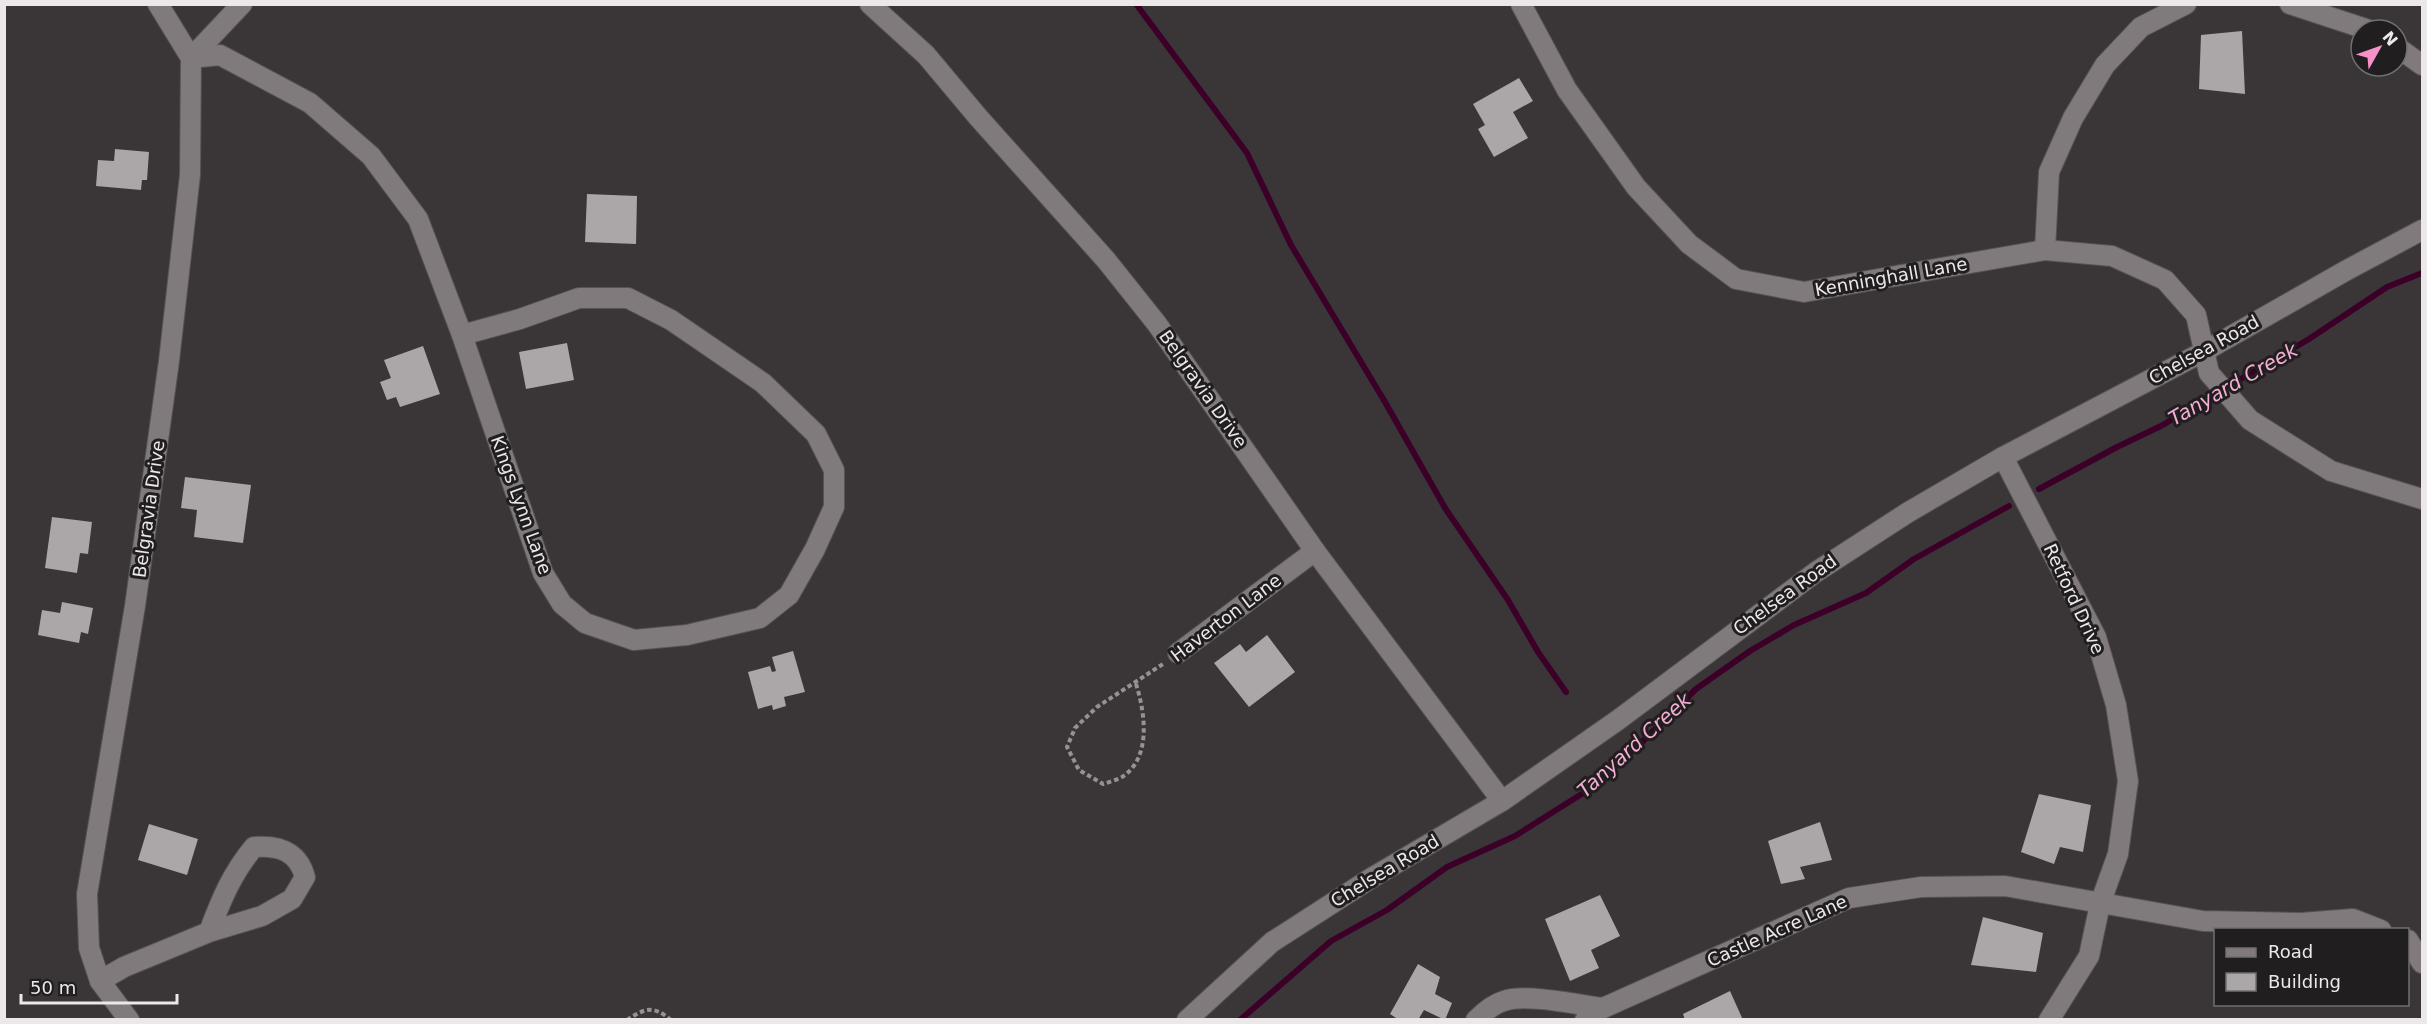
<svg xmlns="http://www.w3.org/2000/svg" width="2427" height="1024" viewBox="0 0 2427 1024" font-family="'DejaVu Sans',sans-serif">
  <rect width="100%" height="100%" fill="#3a3638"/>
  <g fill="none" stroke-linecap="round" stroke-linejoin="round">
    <g stroke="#3c0028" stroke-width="6">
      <polyline points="1136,4 1247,153 1291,245 1385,402 1445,508 1508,600 1538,652 1566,692"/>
      <polyline points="2039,489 2117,447 2161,426 2309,339 2387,287 2422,273"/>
      <polyline points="1240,1020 1331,941 1387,910 1447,867 1515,836 1588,790 1640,744 1696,689 1750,651 1794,625 1866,593 1914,559 2009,506"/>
    </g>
  </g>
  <g fill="#aba6a8">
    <polygon points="2242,31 2245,94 2199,89 2201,35"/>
    <polygon points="1519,78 1533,101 1513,112 1528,138 1494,157 1478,129 1485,125 1473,104"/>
    <polygon points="115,149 149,152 147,180 142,180 141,190 96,186 98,160 114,161"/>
    <polygon points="587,194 637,196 636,244 585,242"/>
    <polygon points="567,343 574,380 526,389 519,352"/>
    <polygon points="423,346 440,394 400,407 396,397 387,400 380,382 391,378 384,360"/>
    <polygon points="185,477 251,485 243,543 194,537 197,510 181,508"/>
    <polygon points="52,517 92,522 88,554 80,553 77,573 45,568"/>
    <polygon points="62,602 93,608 88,634 81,632 79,643 38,635 42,610 60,613"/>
    <polygon points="1267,635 1295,672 1249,707 1214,663 1240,644 1246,652"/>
    <polygon points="793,651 805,692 784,697 786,706 773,710 772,705 758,709 748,672 770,666 772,672 776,671 772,657"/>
    <polygon points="2039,794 2091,805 2083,852 2060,847 2054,864 2021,852"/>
    <polygon points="1820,822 1832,860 1800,867 1805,879 1781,884 1768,841"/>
    <polygon points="149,824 198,839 187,875 138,860"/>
    <polygon points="1600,895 1620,936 1591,950 1599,968 1570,981 1545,919"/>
    <polygon points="1983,917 2043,933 2036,972 1971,965"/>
    <polygon points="1418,964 1440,977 1435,994 1452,1003 1445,1020 1424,1010 1418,1020 1399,1020 1390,1014"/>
    <polygon points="1730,991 1743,1020 1685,1020 1683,1014"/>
  </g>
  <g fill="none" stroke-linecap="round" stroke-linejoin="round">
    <defs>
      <g id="minor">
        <polyline points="158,4 191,58"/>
        <polyline points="870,4 926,55 978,117 1106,260 1157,324 1315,551 1502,801"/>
        <polyline points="1521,4 1567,90 1636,187 1689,244 1736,279 1804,292 2045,250 2112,256 2165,280 2196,315 2209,373 2250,420 2331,471 2422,499"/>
        <polyline points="2290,4 2369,30"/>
        <polyline points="2397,47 2422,65"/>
        <polyline points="191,58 220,55 310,103 371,156 418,219 462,335"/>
        <polyline points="2045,250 2049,172 2073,118 2105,65 2141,27 2186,4"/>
        <polygon points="579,298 628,298 671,320 763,383 816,434 834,470 834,507 815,549 789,595 760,618 687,635 634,640 585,623 562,604 543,573 462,335 520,319"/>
        <polyline points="2003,457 2096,637 2116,705 2128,781 2118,854 2100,904 2089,956 2049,1020"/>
        <polyline points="1178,653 1315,551"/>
        <polyline points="2408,940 2422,963"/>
        <path d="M100,981L124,967L209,932L262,916L292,899L305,877C298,851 279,845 254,847C232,873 221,900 209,932"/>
        <polyline points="129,1020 100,981 89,948 87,894 135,606 169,361 190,175 191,58 242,4"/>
        <polyline points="1187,1020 1272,942 1373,877 1502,801 1618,720 1816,572 1907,513 2003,457 2203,352 2347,270 2422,230"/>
        <path d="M1476,1020C1484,1012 1493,1004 1504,1001C1525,993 1580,1005 1603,1008"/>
        <polyline points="1585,1020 1603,1008 1849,898 1921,887 2005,886 2203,921 2301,923 2353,919 2381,930"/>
      </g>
    </defs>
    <use href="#minor" stroke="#575254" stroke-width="22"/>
    <g stroke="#969294" stroke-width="4" stroke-dasharray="4.5 3" stroke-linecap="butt">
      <path d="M1136,684C1145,712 1152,758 1122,777C1117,780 1109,782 1103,784L1079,770L1067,747L1075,728L1097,707L1163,664"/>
      <path d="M627,1020C645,1008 653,1005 671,1020"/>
    </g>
    <use href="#minor" stroke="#807a7d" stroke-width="20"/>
  </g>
  <g text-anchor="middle" stroke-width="6" stroke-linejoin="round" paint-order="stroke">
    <g font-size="18" fill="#ece8ea" stroke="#201e1f">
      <text transform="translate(1891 277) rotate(-10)" y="6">Kenninghall Lane</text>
      <text transform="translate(2204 350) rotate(-29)" y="6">Chelsea Road</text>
      <text transform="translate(1203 389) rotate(55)" y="6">Belgravia Drive</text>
      <text transform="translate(521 505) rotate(70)" y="6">Kings Lynn Lane</text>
      <text transform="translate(149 509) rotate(-82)" y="6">Belgravia Drive</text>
      <text transform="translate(1785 595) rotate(-36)" y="6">Chelsea Road</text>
      <text transform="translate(2074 599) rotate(65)" y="6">Retford Drive</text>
      <text transform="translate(1226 618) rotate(-37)" y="6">Haverton Lane</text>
      <text transform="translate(1385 871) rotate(-31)" y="6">Chelsea Road</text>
      <text transform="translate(1777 931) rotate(-24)" y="6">Castle Acre Lane</text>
    </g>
    <g font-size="20" font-style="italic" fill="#f5aed4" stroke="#201e1f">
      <text transform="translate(2233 384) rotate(-30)" y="7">Tanyard Creek</text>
      <text transform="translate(1634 745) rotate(-42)" y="7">Tanyard Creek</text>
    </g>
  </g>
  <rect width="2427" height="1024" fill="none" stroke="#ece8ea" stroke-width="12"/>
  <rect x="2214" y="928" width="195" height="78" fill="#201e1f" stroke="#726f70" stroke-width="1.5"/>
  <rect x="2226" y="948" width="30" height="9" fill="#807a7d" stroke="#726f70" stroke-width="1.5"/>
  <text x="2268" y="958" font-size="18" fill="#ece8ea">Road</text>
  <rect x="2226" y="973" width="30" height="18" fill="#aba6a8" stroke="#726f70" stroke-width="1.5"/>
  <text x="2268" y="988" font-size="18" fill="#ece8ea">Building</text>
  <g transform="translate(2379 48) rotate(50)"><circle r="28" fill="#201e1f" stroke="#726f70" stroke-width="1.5"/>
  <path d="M0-4.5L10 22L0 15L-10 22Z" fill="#f890ca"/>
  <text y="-9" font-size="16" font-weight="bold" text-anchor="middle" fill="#ece8ea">N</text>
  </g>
  <path d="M21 994v9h156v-9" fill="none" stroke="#ece8ea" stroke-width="3"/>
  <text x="30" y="994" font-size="18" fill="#ece8ea" stroke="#201e1f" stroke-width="4.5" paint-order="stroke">50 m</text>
</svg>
